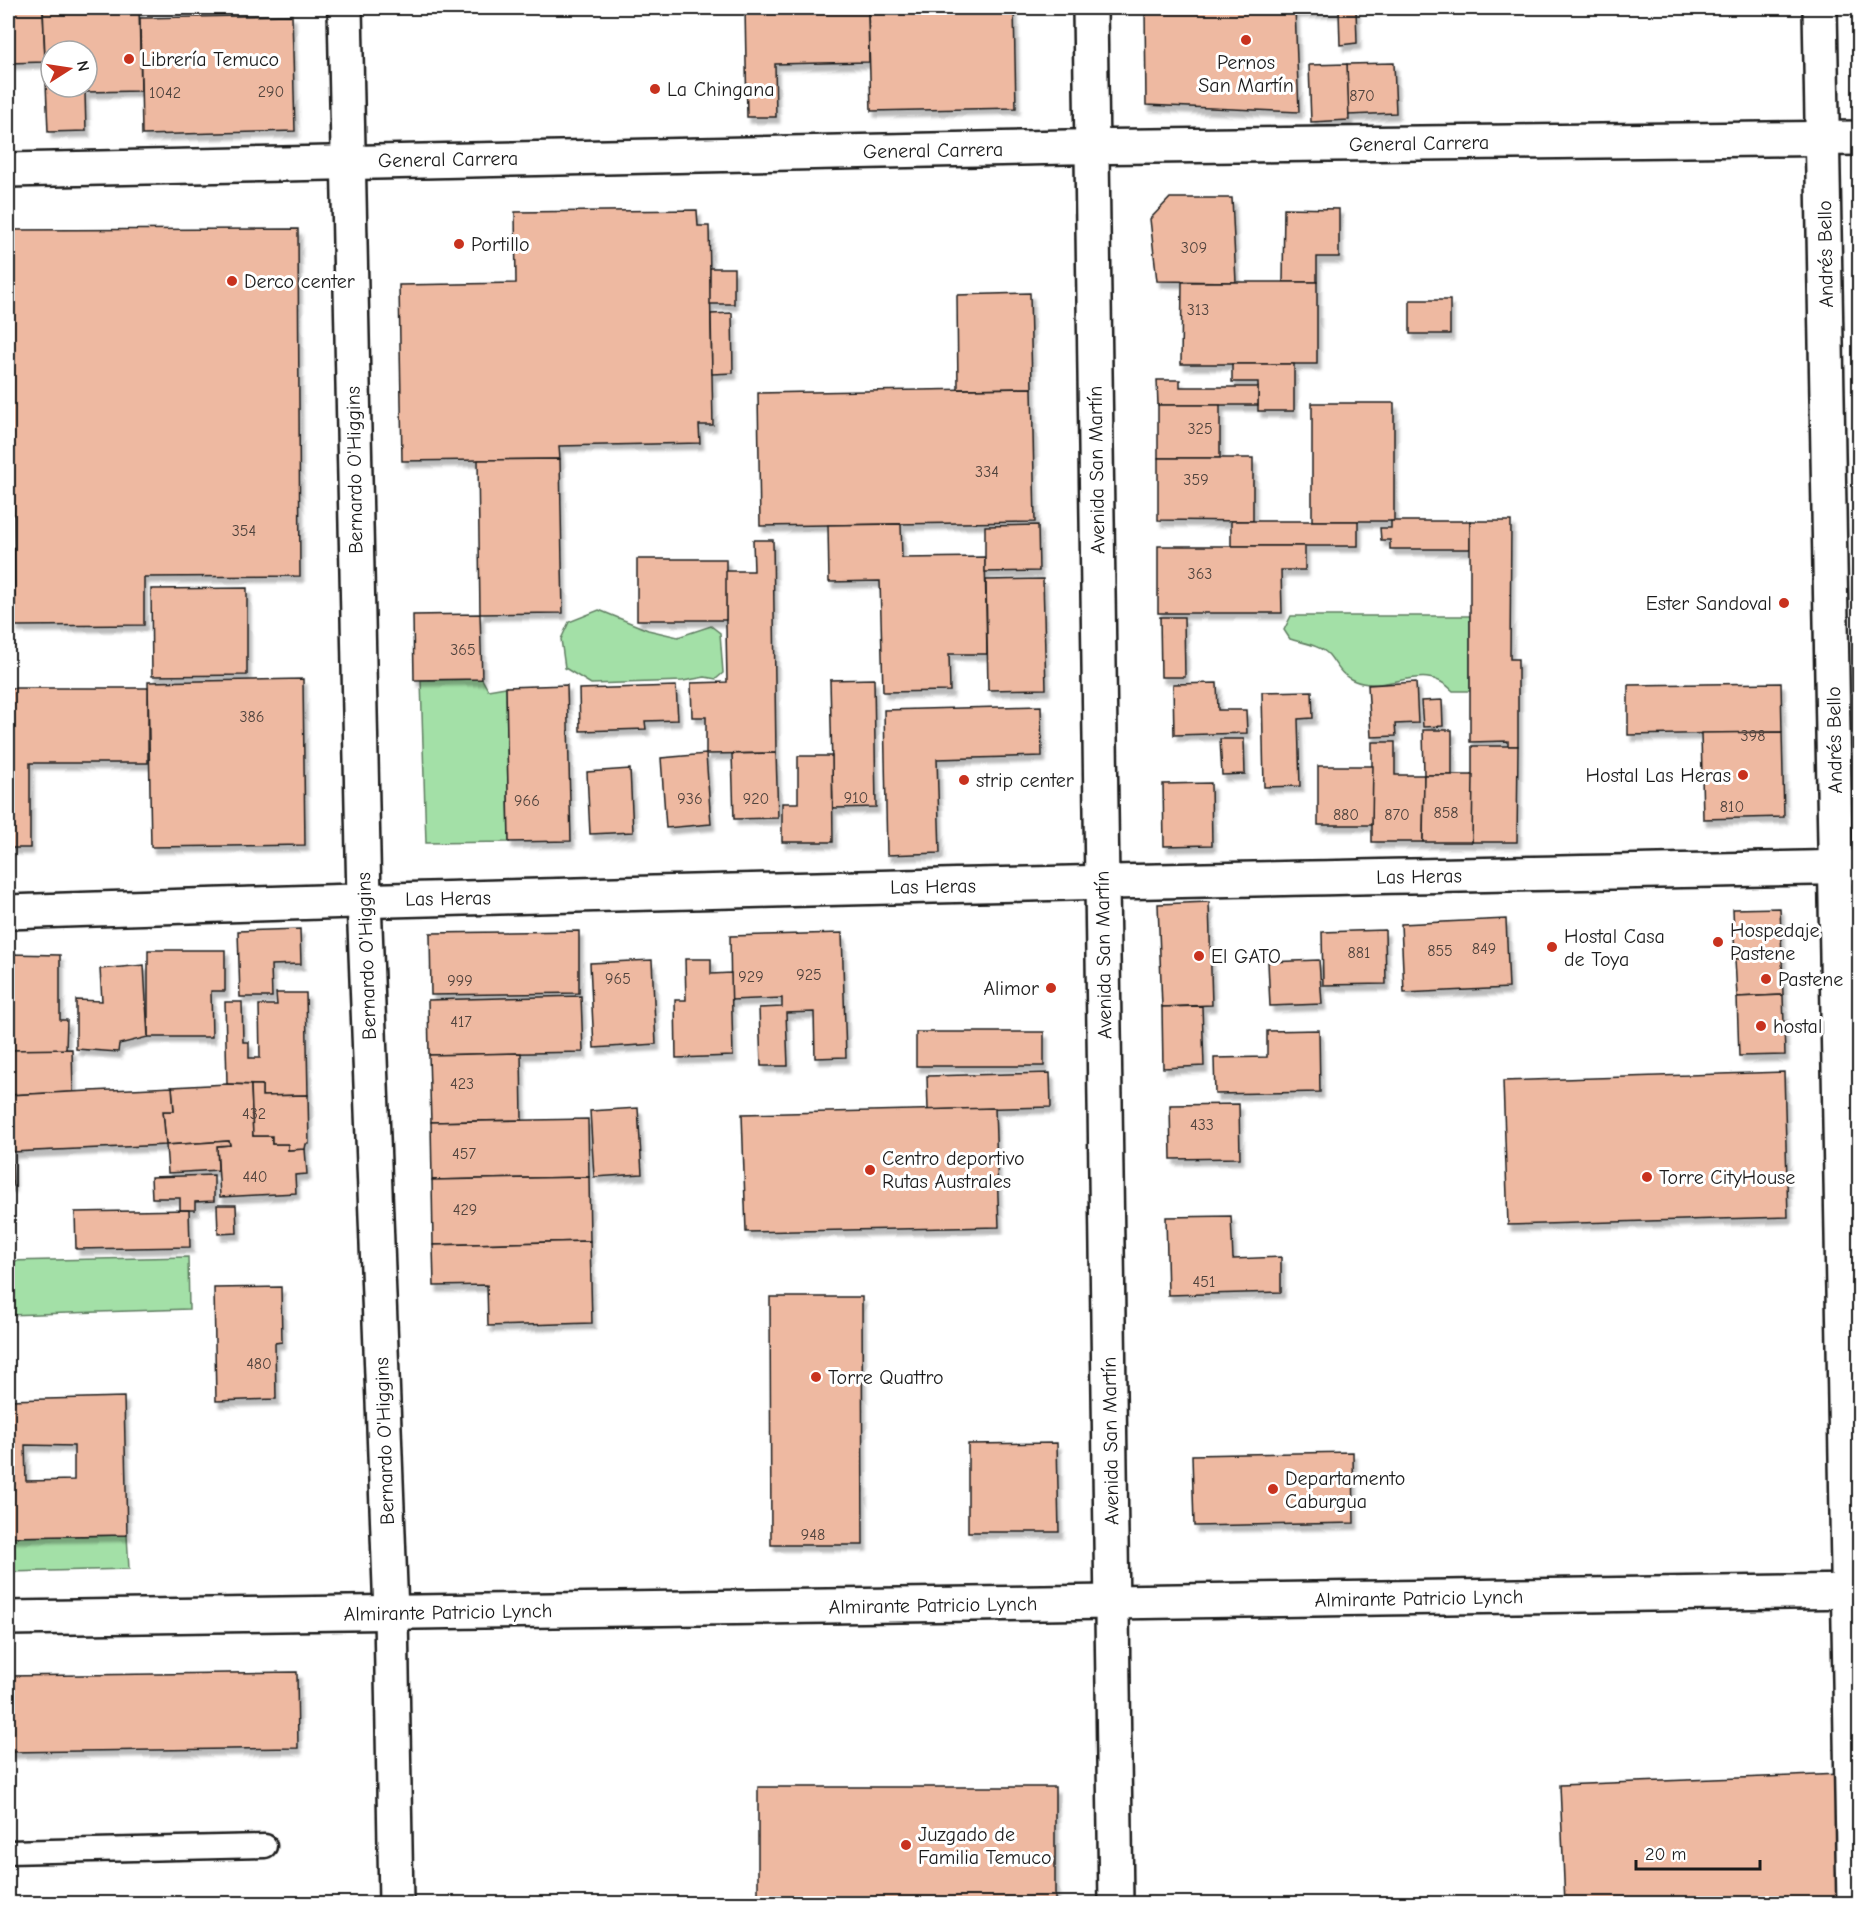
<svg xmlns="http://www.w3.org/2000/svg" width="1867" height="1911" viewBox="0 0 1867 1911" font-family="'Comic Neue',sans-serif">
  <defs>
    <filter id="shadow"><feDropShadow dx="3.5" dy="6" stdDeviation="1.5" flood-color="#0004"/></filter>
  </defs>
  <rect width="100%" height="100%" fill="#fff"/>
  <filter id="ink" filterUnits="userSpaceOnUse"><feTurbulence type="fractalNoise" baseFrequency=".0167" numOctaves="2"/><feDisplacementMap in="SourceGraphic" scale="12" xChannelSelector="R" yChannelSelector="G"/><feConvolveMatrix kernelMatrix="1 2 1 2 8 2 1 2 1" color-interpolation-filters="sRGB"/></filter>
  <g filter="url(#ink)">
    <g fill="#a3e0a7" stroke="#607e62" stroke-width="1.5">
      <polygon points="599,610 648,630 678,637 711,626 720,633 723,673 716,679 705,677 683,681 591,684 565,668 561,639 569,622"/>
      <path d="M1291,616H1470V691H1453C1424,660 1389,694 1355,681C1341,676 1337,665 1329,655C1320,645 1302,643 1290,639L1284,630Z"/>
      <polygon points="482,679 488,690 506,687 509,842 426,843 421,680"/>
      <polygon points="188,1257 189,1309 8,1315 8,1261"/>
      <polygon points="127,1535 129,1569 8,1572 8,1537"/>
    </g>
    <g fill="#eeb9a1" stroke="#1c1c1c" stroke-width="1.5" fill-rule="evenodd" filter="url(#shadow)">
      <polygon points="8,8 43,8 45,62 8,63"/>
      <path d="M43,8H139L141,91L85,92L86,131L48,132ZM51,51H87V87H51Z"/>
      <polygon points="745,8 868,8 869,62 775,64 776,117 747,117"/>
      <polygon points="868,8 1014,8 1016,108 871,111"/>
      <polygon points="1145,8 1295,8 1299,112 1146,105"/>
      <polygon points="1295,8 1356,8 1357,43 1340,45 1339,11 1295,12"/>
      <polygon points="292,15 295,131 142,135 140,18"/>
      <polygon points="1394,63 1396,113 1348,115 1347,64"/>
      <polygon points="1347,64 1349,120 1311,122 1309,65"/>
      <polygon points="1170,198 1232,198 1236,282 1157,281 1150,219"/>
      <polygon points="1284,208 1339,209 1339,257 1317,257 1317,282 1283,282"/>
      <polygon points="697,210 698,226 709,226 713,425 699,425 700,443 559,446 560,459 402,461 399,285 516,283 515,212"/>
      <polygon points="298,229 300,576 144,577 144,625 15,626 13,438 8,438 8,230"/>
      <rect x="710" y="268" width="24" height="36"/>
      <polygon points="1182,282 1317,282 1317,364 1181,364"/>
      <polygon points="1030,293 1032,388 958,389 957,295"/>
      <rect x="1410" y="300" width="40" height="34"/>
      <polygon points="732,313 733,373 712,374 711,314"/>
      <polygon points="1232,364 1294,364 1294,411 1258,411 1258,382 1232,382"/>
      <polygon points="1157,380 1180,380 1180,387 1258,387 1258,405 1158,405"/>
      <polygon points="1032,388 1035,522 760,526 758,393"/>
      <rect x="1312" y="403" width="82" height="118"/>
      <rect x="1158" y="405" width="62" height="53"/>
      <polygon points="1158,458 1253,458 1253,521 1158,520"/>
      <polygon points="560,459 563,613 480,614 478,460"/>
      <rect x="1231" y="521" width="127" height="25"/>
      <polygon points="1391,521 1470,521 1470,549 1390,549 1390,540 1381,540 1380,528 1391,528"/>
      <polygon points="1470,521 1511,521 1510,659 1518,659 1518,746 1508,746 1508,741 1470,742"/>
      <polygon points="901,524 902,558 985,557 987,654 949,654 950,691 883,692 880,581 829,582 828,525"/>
      <polygon points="1038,525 1039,571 985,572 985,526"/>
      <polygon points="753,540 773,540 776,753 706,754 706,717 692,717 691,683 727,682 725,571 754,571"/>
      <polygon points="1158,546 1305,546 1305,570 1281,570 1282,613 1158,613"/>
      <rect x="637" y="559" width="89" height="61"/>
      <polygon points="1043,579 1046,689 988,690 986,580"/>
      <polygon points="247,588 247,675 152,676 151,589"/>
      <polygon points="480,614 482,679 414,680 413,615"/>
      <polygon points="1160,617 1184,617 1185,677 1161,677"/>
      <polygon points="303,679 305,845 151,847 148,682"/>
      <polygon points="874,679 876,807 833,808 830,680"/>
      <polygon points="1416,682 1418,723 1395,724 1396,736 1371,737 1368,685"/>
      <polygon points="1217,683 1218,710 1246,710 1247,733 1174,735 1173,684"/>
      <polygon points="1781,683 1782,732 1628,735 1628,685"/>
      <polygon points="567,685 571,841 509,842 506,687"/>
      <polygon points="676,686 678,720 645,721 646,729 580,731 579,689"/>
      <polygon points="8,688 148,688 148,763 30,763 30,848 8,848"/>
      <polygon points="1312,691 1313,718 1298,719 1300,786 1264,787 1262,692"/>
      <polygon points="1442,700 1443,726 1423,727 1421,701"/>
      <polygon points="1041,706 1042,756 937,759 940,853 887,855 884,710"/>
      <polygon points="1423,730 1452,730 1452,775 1424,775"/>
      <polygon points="1782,732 1784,817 1703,819 1701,733"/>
      <polygon points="1220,739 1244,739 1245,774 1222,775"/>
      <polygon points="1372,742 1395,742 1395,775 1424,775 1423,842 1372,842"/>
      <polygon points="1472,746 1518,746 1517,842 1472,842"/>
      <polygon points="776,753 778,818 734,819 732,754"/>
      <polygon points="706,754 711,824 666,828 661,758"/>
      <polygon points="798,756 832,756 833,842 782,842 782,803 798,803"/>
      <polygon points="1318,766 1373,766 1372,825 1318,825"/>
      <polygon points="630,769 633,832 590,834 587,772"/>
      <polygon points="1424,775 1473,775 1472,842 1423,842"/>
      <polygon points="1211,783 1212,845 1164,846 1163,784"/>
      <polygon points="1209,902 1212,1005 1162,1007 1158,904"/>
      <polygon points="1780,908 1782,957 1735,959 1733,909"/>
      <polygon points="1506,919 1509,988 1404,993 1401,924"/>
      <polygon points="300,929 301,964 271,965 272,997 240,997 238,931"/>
      <polygon points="1385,930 1386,984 1323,985 1322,932"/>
      <polygon points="579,931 579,993 431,995 430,933"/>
      <polygon points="842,933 846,1057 815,1058 814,1012 786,1013 788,1066 761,1066 759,1008 782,1007 782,998 731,1000 730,936"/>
      <polygon points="148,950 225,950 225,991 211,991 212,1037 148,1037"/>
      <polygon points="8,954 60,955 60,1020 67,1020 66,1050 8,1050"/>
      <polygon points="1782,957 1783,995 1737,997 1735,959"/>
      <polygon points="685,959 711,959 711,974 731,973 733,1056 676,1058 675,1000 686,1000"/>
      <polygon points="652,960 656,1044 594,1048 590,963"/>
      <polygon points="1319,960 1322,1004 1270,1006 1268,962"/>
      <polygon points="144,965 148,1037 119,1044 118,1052 76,1049 76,1000 102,1001 100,969"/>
      <polygon points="276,993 306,993 308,1095 262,1096 262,1085 227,1084 225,1002 242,1002 243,1042 249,1042 249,1058 260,1058 259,1005 277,1005"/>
      <polygon points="1783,995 1785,1055 1739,1056 1737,997"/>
      <polygon points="581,996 583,1052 429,1055 428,1000"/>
      <polygon points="1202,1006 1204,1066 1163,1068 1162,1007"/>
      <polygon points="1319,1030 1320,1092 1215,1094 1214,1058 1267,1057 1267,1031"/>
      <rect x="916" y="1032" width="128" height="34"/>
      <polygon points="72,1049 73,1092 8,1095 8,1050"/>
      <polygon points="521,1053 522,1120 431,1122 429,1055"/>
      <polygon points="1784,1072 1788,1217 1508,1225 1503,1081"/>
      <polygon points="1050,1073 1051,1107 928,1110 927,1076"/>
      <polygon points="227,1084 251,1085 253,1136 272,1136 272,1144 288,1144 288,1150 305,1149 307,1174 295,1175 296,1193 220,1197 217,1146 230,1145 229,1141 166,1145 163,1111 174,1111 172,1087"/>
      <polygon points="251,1085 262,1085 262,1096 308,1095 309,1144 306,1144 305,1149 288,1150 288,1144 272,1144 272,1136 253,1136"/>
      <polygon points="172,1087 174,1111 163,1111 166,1145 12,1152 13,1186 8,1186 8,1095"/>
      <polygon points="1239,1104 1240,1158 1171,1159 1170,1105"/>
      <polygon points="638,1108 642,1174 594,1177 590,1111"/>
      <polygon points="995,1108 999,1227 746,1232 742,1114"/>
      <polygon points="588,1119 589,1177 432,1180 431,1122"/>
      <polygon points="229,1141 230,1145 217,1146 218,1170 168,1173 166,1145"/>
      <polygon points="214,1175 214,1201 195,1202 195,1210 180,1210 180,1198 152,1198 151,1177"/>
      <polygon points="589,1177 590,1241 433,1245 432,1180"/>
      <polygon points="217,1205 236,1205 237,1233 218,1234"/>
      <polygon points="189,1210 190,1247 76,1249 75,1212"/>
      <polygon points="1231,1216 1233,1259 1281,1257 1281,1292 1168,1295 1166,1217"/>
      <polygon points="590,1241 592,1323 488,1326 487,1285 434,1286 433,1245"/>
      <polygon points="281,1287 282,1342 275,1343 276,1399 216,1401 214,1288"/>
      <polygon points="770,1297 862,1297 863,1545 771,1545"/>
      <path d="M124,1397L127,1535L8,1537V1400ZM25,1445L74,1446V1480L26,1481Z"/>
      <polygon points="1057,1443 1059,1532 968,1532 968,1444"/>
      <polygon points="1353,1452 1354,1523 1194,1526 1192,1455"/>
      <polygon points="297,1672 298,1748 8,1752 8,1676"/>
      <polygon points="1841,1774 1846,1904 1565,1904 1560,1785"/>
      <rect x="758" y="1787" width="297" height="117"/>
      <polygon points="296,1898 296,1904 19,1903"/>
    </g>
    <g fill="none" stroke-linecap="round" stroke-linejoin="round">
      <defs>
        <polyline id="service" points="8,1852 265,1846"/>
        <g id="minor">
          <polyline points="1820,8 1854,1904"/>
          <path d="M8,912C625,891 1242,879 1860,867"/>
          <polyline points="8,1618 1860,1591"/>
        </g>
        <polyline id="tertiary" points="8,170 1067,147 1860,138"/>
        <g id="secondary">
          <polyline points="345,8 364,900 391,1613 396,1904"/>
          <polyline points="1090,8 1116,1904"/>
        </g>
      </defs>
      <use href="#service" stroke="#1c1c1c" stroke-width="27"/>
      <use href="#minor" stroke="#1c1c1c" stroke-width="38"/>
      <use href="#tertiary" stroke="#1c1c1c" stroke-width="38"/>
      <use href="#secondary" stroke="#1c1c1c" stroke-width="38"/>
      <use href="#service" stroke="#fff" stroke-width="22"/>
      <use href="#minor" stroke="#fff" stroke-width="33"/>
      <use href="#tertiary" stroke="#fff" stroke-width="33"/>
      <use href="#secondary" stroke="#fff" stroke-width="33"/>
    </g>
  </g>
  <g fill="#c8321e" stroke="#fff" stroke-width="2">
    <circle cx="1246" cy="40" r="6"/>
    <circle cx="129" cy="59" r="6"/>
    <circle cx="655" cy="89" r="6"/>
    <circle cx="459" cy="244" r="6"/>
    <circle cx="232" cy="281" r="6"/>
    <circle cx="1784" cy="603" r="6"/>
    <circle cx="1743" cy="775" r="6"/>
    <circle cx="964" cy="780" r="6"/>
    <circle cx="1718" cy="942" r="6"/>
    <circle cx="1552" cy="947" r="6"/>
    <circle cx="1199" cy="956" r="6"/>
    <circle cx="1766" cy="979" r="6"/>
    <circle cx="1051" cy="988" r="6"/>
    <circle cx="1761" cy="1026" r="6"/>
    <circle cx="870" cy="1170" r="6"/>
    <circle cx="1647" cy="1177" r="6"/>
    <circle cx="816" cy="1377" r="6"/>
    <circle cx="1273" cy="1489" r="6"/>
    <circle cx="906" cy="1845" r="6"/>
  </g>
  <g text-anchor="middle" stroke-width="6" stroke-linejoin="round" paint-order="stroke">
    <g font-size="16" fill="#50433d">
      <text x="271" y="97">290</text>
      <text x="165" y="98">1042</text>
      <text x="1362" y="101">870</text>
      <text x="1194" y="253">309</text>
      <text x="1198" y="315">313</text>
      <text x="1200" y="434">325</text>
      <text x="987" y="477">334</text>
      <text x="1196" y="485">359</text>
      <text x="244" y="536">354</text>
      <text x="1200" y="579">363</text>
      <text x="463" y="655">365</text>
      <text x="252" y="722">386</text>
      <text x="1753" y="741">398</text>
      <text x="856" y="803">910</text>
      <text x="690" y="804">936</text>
      <text x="756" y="804">920</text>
      <text x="527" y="806">966</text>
      <text x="1732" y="812">810</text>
      <text x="1446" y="818">858</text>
      <text x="1346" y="820">880</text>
      <text x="1397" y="820">870</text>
      <text x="1484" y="954">849</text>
      <text x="1440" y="956">855</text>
      <text x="1359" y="958">881</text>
      <text x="809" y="980">925</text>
      <text x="751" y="982">929</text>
      <text x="618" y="984">965</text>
      <text x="460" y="986">999</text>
      <text x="461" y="1027">417</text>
      <text x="462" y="1089">423</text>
      <text x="254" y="1119">432</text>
      <text x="1202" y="1130">433</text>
      <text x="464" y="1159">457</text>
      <text x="255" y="1182">440</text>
      <text x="465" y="1215">429</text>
      <text x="1204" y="1287">451</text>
      <text x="259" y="1369">480</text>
      <text x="813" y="1540">948</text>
    </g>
    <g font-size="20" fill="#1c1c1c" stroke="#fff" text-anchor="start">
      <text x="141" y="66">Librería Temuco</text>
      <text x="1246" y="69" text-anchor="middle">Pernos<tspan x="1246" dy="23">San Martín</tspan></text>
      <text x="667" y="96">La Chingana</text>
      <text x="471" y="251">Portillo</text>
      <text x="244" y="288">Derco center</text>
      <text x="1772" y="610" text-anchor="end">Ester Sandoval</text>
      <text x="1731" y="782" text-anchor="end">Hostal Las Heras</text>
      <text x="976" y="787">strip center</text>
      <text x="1730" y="937">Hospedaje<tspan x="1730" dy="23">Pastene</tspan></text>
      <text x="1564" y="943">Hostal Casa<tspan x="1564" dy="23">de Toya</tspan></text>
      <text x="1211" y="963">El GATO</text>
      <text x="1778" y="986">Pastene</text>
      <text x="1039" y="995" text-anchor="end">Alimor</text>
      <text x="1773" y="1033">hostal</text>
      <text x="882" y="1165">Centro deportivo<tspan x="882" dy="23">Rutas Australes</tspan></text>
      <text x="1659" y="1184">Torre CityHouse</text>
      <text x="828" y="1384">Torre Quattro</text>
      <text x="1285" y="1485">Departamento<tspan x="1285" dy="23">Caburgua</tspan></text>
      <text x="918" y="1841">Juzgado de<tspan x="918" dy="23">Familia Temuco</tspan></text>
    </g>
    <g font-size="20" fill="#1c1c1c" stroke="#fff">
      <text transform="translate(1419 143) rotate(-1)" y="7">General Carrera</text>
      <text transform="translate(933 150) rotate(-1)" y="7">General Carrera</text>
      <text transform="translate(448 159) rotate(-1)" y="7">General Carrera</text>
      <text transform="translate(1825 254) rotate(-91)" y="7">Andrés Bello</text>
      <text transform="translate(354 470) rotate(-91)" y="7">Bernardo O'Higgins</text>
      <text transform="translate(1096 470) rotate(-91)" y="7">Avenida San Martín</text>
      <text transform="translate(1834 740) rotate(-91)" y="7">Andrés Bello</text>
      <text transform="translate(1419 876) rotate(-1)" y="7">Las Heras</text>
      <text transform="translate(933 886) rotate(-1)" y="7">Las Heras</text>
      <text transform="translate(448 898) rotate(-1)" y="7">Las Heras</text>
      <text transform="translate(1103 955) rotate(-91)" y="7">Avenida San Martín</text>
      <text transform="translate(366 956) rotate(-92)" y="7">Bernardo O'Higgins</text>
      <text transform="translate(384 1441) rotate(-92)" y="7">Bernardo O'Higgins</text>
      <text transform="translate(1110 1441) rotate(-91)" y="7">Avenida San Martín</text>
      <text transform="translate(1419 1598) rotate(-1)" y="7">Almirante Patricio Lynch</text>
      <text transform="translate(933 1605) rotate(-1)" y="7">Almirante Patricio Lynch</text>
      <text transform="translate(448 1612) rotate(-1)" y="7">Almirante Patricio Lynch</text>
    </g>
  </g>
  <rect width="1867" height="1911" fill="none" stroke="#fff" stroke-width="30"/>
  <rect x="15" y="15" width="1837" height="1881" fill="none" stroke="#1c1c1c" stroke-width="2" filter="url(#ink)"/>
  <g transform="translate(69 69) rotate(78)"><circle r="28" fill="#ffffff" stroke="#a4a4a4" stroke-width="1.5"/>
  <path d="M0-4.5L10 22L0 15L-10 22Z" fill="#c8321e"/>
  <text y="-9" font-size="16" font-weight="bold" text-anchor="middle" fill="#1c1c1c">N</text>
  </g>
  <path d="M1636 1860v9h124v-9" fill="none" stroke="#1c1c1c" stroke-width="3"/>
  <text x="1645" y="1860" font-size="18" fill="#1c1c1c" stroke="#ffffff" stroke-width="4.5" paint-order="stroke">20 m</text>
</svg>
